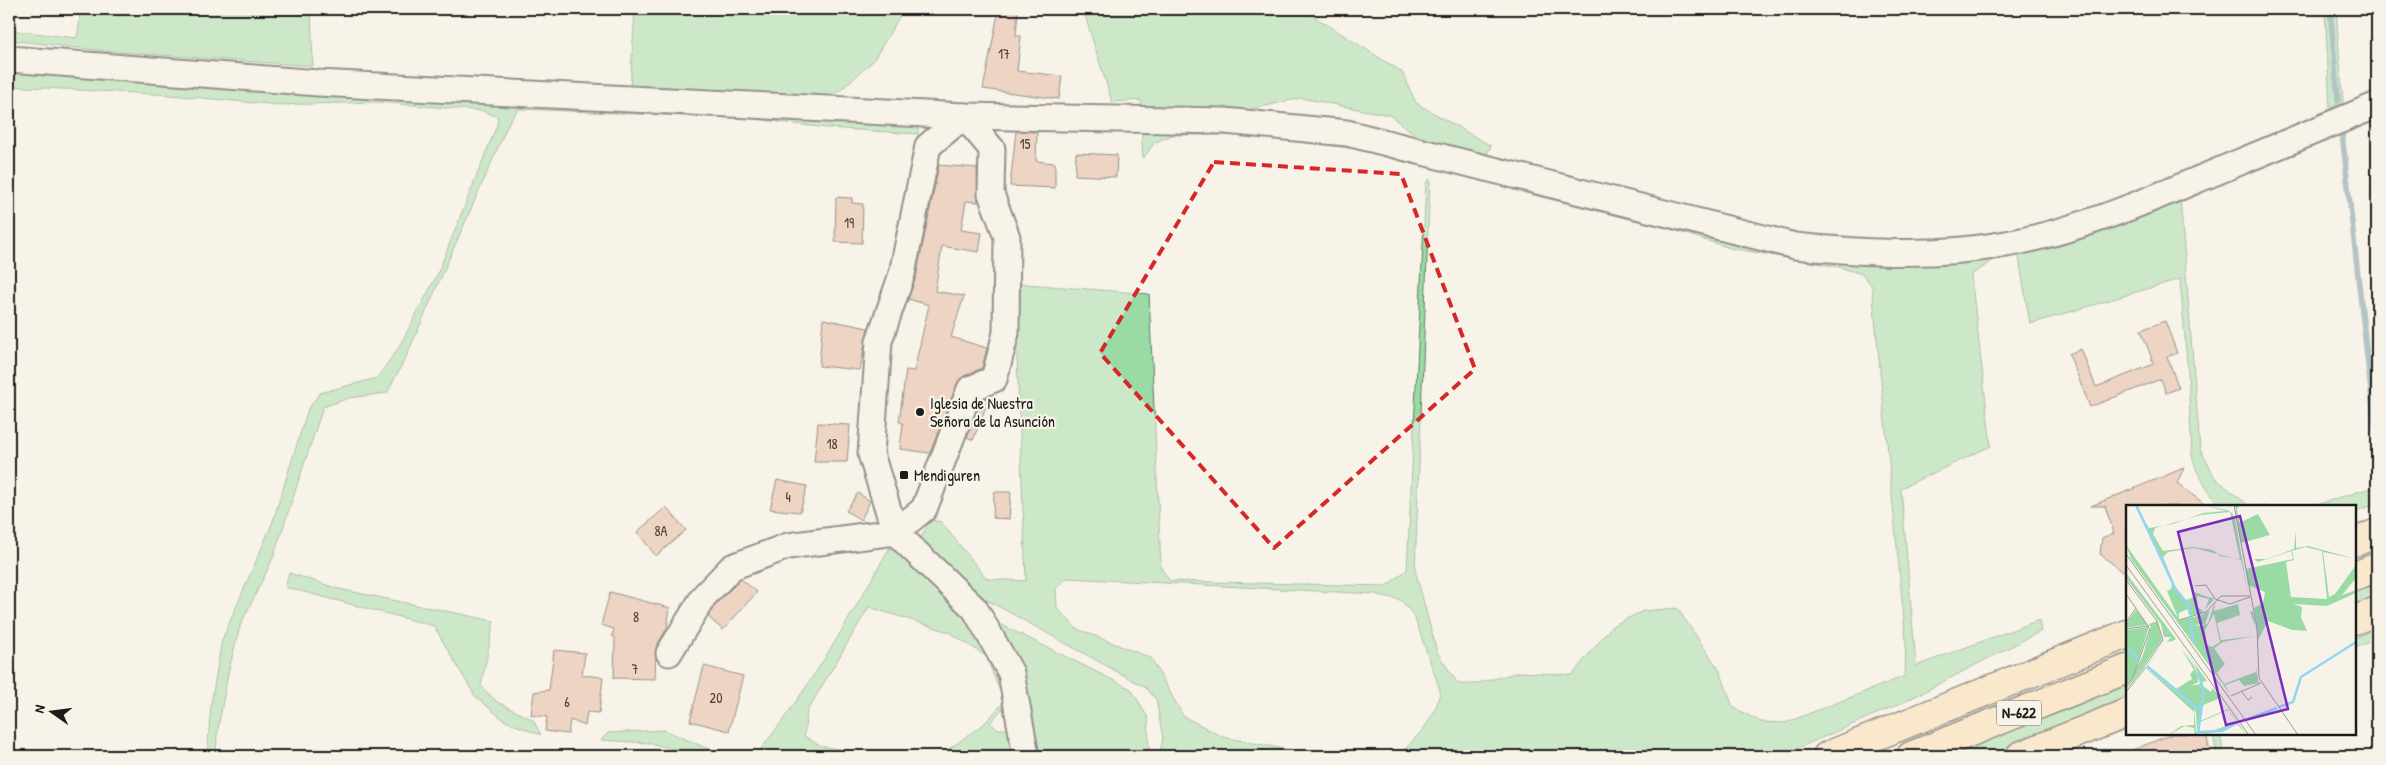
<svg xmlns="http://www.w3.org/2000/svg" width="2386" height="765" viewBox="0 0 2386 765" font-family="'Patrick Hand',sans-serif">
  <rect width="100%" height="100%" fill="#f7f3e8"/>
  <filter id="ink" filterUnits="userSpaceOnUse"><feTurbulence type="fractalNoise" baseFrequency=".02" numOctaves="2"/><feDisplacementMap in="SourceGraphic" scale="10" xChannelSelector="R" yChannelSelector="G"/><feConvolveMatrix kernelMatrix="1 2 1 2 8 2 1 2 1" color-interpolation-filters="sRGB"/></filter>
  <g filter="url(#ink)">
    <g fill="#9adba5" stroke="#5b7c60">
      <polygon points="76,9 311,9 313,66 105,51 9,40 9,30 77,38 80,19"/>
      <polygon points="635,9 904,9 873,61 825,104 630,90"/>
      <polygon points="1083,9 1302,9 1402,72 1416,103 1491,146 1483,161 1430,145 1389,115 1301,98 1230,114 1142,113 1141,100 1112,102"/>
      <polygon points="2325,9 2336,9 2343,103 2330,108"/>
      <polygon points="9,70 209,88 328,95 908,123 918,128 918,134 827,128 755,119 519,109 510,120 406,357 387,393 349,398 323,407 273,558 240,626 228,673 217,735 216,756 207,756 211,704 222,640 272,524 308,409 320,393 377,378 399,347 437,275 497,125 498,117 483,111 376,102 278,105 170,95 9,86"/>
      <path d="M1141,128L1287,131L1729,239L1984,255L1991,262L1971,275L1991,446L1901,488L1916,666L2039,620L2041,631L1906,701L1780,756H1394L1399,755C1418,736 1437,718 1440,690L1414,616L1401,600L1375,594L1068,578L1056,588L1057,608L1077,629L1151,658L1183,716L1223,737L1320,756H1159L1163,739L1156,699L1145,687L974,593L918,543L930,520L941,522L987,579L1026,581L1014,283L1149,294L1161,568L1170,581L1386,586L1407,570L1426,183L1430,179L1415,570L1437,652L1458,684H1475L1519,672L1572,675L1612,626L1643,611L1677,608L1720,671L1733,707L1761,722L1785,723L1905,676L1906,641L1872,286L1862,274L1839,267L1730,248L1667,228L1513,190L1488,180L1412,164L1362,150L1291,140L1231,135H1172L1154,143L1143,159Z"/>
      <polygon points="2180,198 2200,449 2215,478 2248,505 2265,506 2223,506 2211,496 2197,471 2192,456 2188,374 2180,279 2030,324 2018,252"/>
      <polygon points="2377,486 2377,504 2355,511 2355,506 2312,506"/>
      <path d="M890,547L910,557L964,611L1010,691L1008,702L990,723L997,729H1015L1016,756H939L984,724L1004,702L986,656L949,632L869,607L807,711L804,736L820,746L881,756H755C808,692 849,619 890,547Z"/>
      <polygon points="289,573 339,589 494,621 481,686 497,702 533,720 541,735 505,721 475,696 434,626 285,587"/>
      <polygon points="2377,584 2377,599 2355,608 2355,593"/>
      <polygon points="1002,625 1131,689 1148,718 1149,756 1034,756 1027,687 997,635"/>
      <polygon points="2377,628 2377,639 2355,648 2355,638"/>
      <polygon points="2127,684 2127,700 1988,756 1947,756"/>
      <polygon points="664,730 725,756 693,756 684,752 650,743 601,740 608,733"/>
      <polygon points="2213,734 2220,734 2224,756 2217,756"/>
    </g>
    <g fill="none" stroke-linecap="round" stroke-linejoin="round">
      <g stroke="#638c9e" stroke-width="5.5">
        <polyline points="2330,9 2338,100"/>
        <polyline points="2342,133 2377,445"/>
      </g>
    </g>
    <g fill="#e3af96" stroke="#1c1c1c">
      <polygon points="999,9 1018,9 1016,36 1021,36 1017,71 1062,76 1059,99 983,89"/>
      <polygon points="1016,131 1037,132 1036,161 1055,163 1055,188 1010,186"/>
      <polygon points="1076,153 1117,155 1116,177 1075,175"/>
      <polygon points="939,165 977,168 978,202 966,201 961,230 982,233 979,252 942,246 935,291 964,296 951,337 987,348 982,368 964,376 957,384 930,453 900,449 903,423 899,422 906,370 914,371 929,305 908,299 916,277"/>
      <polygon points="836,197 852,198 852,203 863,204 862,243 835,242"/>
      <polygon points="823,319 868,328 860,370 819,366"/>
      <polygon points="2165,321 2177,353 2167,357 2179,388 2166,393 2161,379 2090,407 2069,354 2081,349 2096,387 2154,364 2141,330"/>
      <polygon points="990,396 973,440 967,437 981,400"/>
      <polygon points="818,423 850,425 847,462 814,462"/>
      <polygon points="2184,468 2177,483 2207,506 2127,506 2127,575 2100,554 2102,538 2114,533 2105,506 2091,506"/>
      <polygon points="777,480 807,486 800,512 770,509"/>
      <polygon points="994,492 1011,492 1009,519 993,518"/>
      <polygon points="858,493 870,501 861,520 846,511"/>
      <polygon points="666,507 686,530 656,556 637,532"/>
      <polygon points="741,579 757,592 723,630 708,617 715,605"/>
      <polygon points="610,592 670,608 667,628 656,647 655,679 614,678 615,637 612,636 614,629 601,625"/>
      <polygon points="554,650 585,653 582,675 603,677 599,713 587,712 585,726 570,720 568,734 545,731 547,717 531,715 534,692 549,690"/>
      <polygon points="704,666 743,676 729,731 690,721"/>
      <polygon points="2172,734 2206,734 2211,756 2118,756"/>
    </g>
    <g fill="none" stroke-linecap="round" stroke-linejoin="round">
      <defs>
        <g id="minor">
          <path d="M9,59L318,83L964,116L1225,121L1347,133L1795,246C1865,253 1936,257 2006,244C2073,232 2137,205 2199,179C2258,154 2318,130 2377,105"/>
          <polyline points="964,116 928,146 902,274 879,341 871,454 895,532 975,609 1011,673 1026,756"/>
          <polyline points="669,653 704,596 732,567 788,546 895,532 924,509 970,389 994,379 1006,333 1007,237 991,194 992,149 964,116"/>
        </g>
        <g id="highway">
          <polyline points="2355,542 2377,533"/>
          <polyline points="2355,576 2377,567"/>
          <polyline points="2355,620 2377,611"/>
          <polyline points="1827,756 2127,634"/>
          <polyline points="1911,756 2127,669"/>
          <polyline points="2020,756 2127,713"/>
        </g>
      </defs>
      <use href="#minor" stroke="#1c1c1c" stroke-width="29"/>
      <use href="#highway" stroke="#1c1c1c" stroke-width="31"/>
      <use href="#minor" stroke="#f7f3e8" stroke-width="25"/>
      <use href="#highway" stroke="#fcdcac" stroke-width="28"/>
    </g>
  </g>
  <path d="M0 0H2386V765H0ZM1214,162L1401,174L1475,369L1274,548L1100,353Z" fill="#f7f3e8" fill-opacity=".55" fill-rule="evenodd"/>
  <path fill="none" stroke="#d62828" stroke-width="4" stroke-dasharray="10 6" stroke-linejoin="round" d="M1214,162L1401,174L1475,369L1274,548L1100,353Z"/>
  <g fill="#1c1c1c" stroke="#f7f3e8" stroke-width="2">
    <circle cx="920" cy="412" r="5"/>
    <rect x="899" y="470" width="10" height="10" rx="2.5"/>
  </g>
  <g text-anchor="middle" stroke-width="4.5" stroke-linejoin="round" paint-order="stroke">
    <g font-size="14" fill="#4e413a">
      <text x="1004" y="59">17</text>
      <text x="1025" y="149">15</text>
      <text x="849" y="228">19</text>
      <text x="832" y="449">18</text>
      <text x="788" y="502">4</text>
      <text x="661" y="536">8A</text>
      <text x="636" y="622">8</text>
      <text x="635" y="674">7</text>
      <text x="716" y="703">20</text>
      <text x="567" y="707">6</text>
    </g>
    <rect fill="#f7f3e8" stroke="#5e5c59" stroke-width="1" x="1996.5" y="700.5" width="45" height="25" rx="4"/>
    <g font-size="15" font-weight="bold" fill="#1c1c1c">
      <text x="2019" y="718">N-622</text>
    </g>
    <g font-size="16" fill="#1c1c1c" stroke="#f7f3e8" text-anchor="start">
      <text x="930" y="409">Iglesia de Nuestra<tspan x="930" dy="18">Señora de la Asunción</tspan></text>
      <text x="914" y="481">Mendiguren</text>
    </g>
  </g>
  <g transform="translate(2126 505)">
    <rect width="230" height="230" fill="#f7f3e8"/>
    <path d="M9,0L23,23L47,19L77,8L100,6L78,0L101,5L106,8L109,14L122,88L115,55L68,43L42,47L37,52L49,81L60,95L68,92L67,75L68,87L88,94L76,108L64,111L62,104L53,108V115L76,110L84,105L79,119L68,120L75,121L82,118L89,96L88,106L112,99L114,110L91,118L95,135L129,131L97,137L88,143L99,159L91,168L98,179L130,167V124L124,107L127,106L130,124V163L133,178L118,181L113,175L99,180L104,189L5,54L0,40L52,113L41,86L45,84L46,78ZM104,7L114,54L94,51L87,45L67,42L37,46L27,29L29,23L75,10ZM71,91L83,94L78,107L72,102ZM88,109L94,137L86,142L81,140L79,125ZM109,0H114L111,4L113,18L132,9L144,30L115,38ZM170,25V43L182,41L230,54L197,47L203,92L209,89L230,60V73L216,90L230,85V88L201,101L167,99L176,102L175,112L181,126L166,125L142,116L132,135L128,103L137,98L139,87L122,80L120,64L167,54L165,46L132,57L128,54H140L168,44ZM179,42L196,46L201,94L165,92L160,57L168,55L166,46ZM0,68L50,134L47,136L41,137L45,132H38L35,119L0,73ZM0,87L23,119L31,116L36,135L0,185L17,150L25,122ZM10,105L22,120L0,123V118ZM23,122L8,169L0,181V125ZM36,140L21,160L50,184L66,174L64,169L68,165L55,143L68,161L72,172V177L65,181L74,179L69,160L56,141L81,176L76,177L77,181L85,187L87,183L94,193L75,201L74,216L102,204L121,230L111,219L96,226L74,230L111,217L102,205L74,217L73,228L71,225L70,208L68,203L70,226L72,230H69L68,223L59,221L42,230L55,221L68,220V207L20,163L0,189L19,162H20L68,202L21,161Z" fill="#9adba5" fill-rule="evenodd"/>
    <path fill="none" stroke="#92d6f4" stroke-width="2.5" d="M10,0L50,85L62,99L64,110M65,114L67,137M0,143L13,154M21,161L74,205M72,166L78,187L72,228M153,202L167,197L175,172L230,137M122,214L151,203M72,227L96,226L111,218"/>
    <path fill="none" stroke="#9f9d96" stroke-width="1" d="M108,0L131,123L133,173L172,230M0,49L130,230M0,60L123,230M0,75L31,116L37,135L0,187M69,81L80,80L89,94L104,99L124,92M0,89L24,124L7,172L0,182M53,115L80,107L95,91H124M0,117L10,103M0,124L23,121M116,187L122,195L126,192M105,191L135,178"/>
    <path fill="#7b2cbf" fill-opacity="0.15" stroke="#7b2cbf" stroke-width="2.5" d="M114,11L162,204L100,220L52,27Z"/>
    <rect width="230" height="230" fill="none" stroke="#1c1c1c" stroke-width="2.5"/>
  </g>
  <rect width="2386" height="765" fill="none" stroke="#f7f3e8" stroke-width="30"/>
  <rect x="15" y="15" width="2356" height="735" fill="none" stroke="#1c1c1c" stroke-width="2" filter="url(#ink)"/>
  <g transform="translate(52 712) rotate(284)" stroke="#f7f3e8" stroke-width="4" paint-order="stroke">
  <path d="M0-4L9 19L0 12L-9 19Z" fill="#1c1c1c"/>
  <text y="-8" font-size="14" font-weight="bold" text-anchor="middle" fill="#1c1c1c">N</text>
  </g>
</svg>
